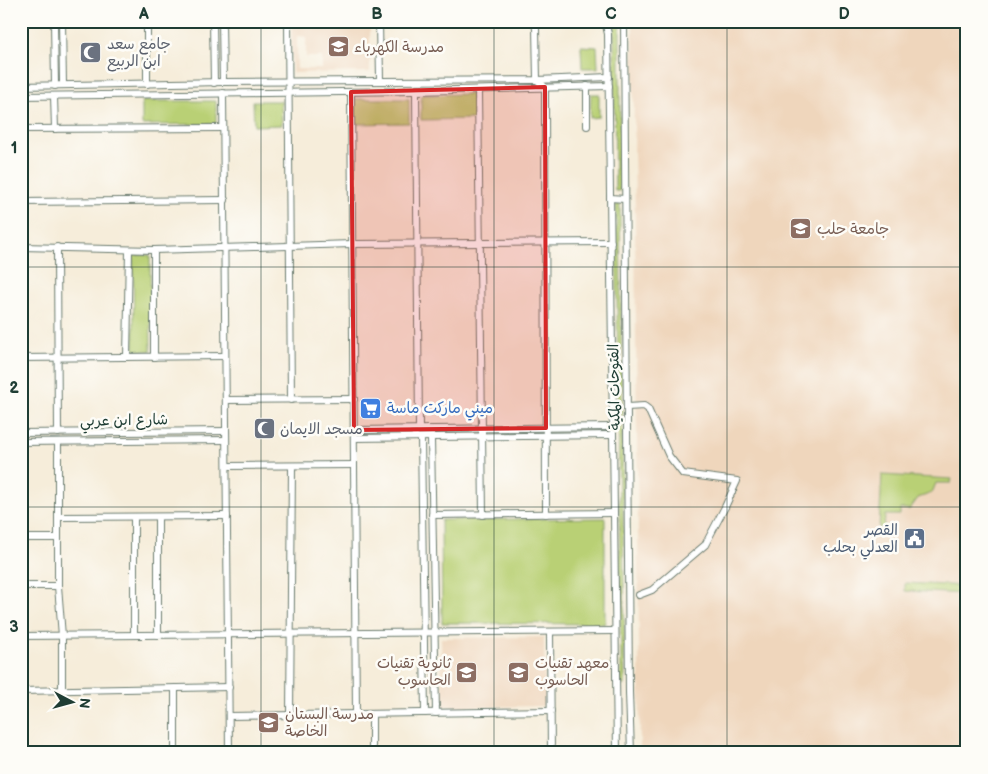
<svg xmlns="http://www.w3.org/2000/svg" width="988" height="774" viewBox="0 0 988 774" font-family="'Balsamiq Sans','Playpen Sans Arabic',sans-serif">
  <rect width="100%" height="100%" fill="#fdfcf7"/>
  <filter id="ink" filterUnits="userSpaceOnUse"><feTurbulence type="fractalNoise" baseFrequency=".02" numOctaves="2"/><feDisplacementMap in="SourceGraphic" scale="10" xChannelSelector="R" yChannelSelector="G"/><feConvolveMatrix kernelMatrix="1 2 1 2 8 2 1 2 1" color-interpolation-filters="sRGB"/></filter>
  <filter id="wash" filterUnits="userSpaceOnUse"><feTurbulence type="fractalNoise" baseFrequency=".0096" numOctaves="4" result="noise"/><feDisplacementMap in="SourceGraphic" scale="20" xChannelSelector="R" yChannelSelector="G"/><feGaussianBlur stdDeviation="1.12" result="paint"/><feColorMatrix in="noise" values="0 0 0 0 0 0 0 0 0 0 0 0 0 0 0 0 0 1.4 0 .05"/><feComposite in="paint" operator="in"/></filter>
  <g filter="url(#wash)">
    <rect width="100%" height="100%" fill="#f6edda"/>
    <g fill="#efd6bc" fill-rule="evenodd">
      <path d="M291,21H370V72L292,73ZM297,36L306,37V57H322V69H297Z"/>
      <polygon points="633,21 967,21 967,753 640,753"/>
      <polygon points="544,637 545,706 442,707 441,638"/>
    </g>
    <g fill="#b9d074" stroke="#6c8654">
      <polygon points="615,21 620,21 620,191 615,191 614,36"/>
      <polygon points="581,46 597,47 598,68 582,68"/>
      <polygon points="474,94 475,119 421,120 421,95"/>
      <polygon points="591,94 599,94 599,117 590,118"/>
      <polygon points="355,99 409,99 409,123 356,124"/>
      <polygon points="142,101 216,101 216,124 142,125"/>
      <polygon points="253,101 281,101 282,125 254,126"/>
      <polygon points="616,204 620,204 625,685 621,685"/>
      <polygon points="133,255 150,255 151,351 134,351"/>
      <polygon points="882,475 952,479 951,483 936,483 932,493 918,498 910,509 900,509 900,515 885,515 884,529 879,528"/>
      <polygon points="605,518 605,624 442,623 441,520"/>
      <polygon points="905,583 967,586 967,594 905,591"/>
    </g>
  </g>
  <g filter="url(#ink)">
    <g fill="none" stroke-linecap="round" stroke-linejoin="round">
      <defs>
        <g id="minor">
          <polyline points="54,21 55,86"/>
          <polyline points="62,21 63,85"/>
          <polyline points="213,21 214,83"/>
          <polyline points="222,21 223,82"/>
          <polyline points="288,21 291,400"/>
          <polyline points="379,21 380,81"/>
          <polyline points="533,21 536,28 537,80 545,87 546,514"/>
          <polyline points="605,21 608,34 617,753"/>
          <polyline points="624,21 629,692 631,753"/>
          <polyline points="147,84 147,21"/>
          <polyline points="21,86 223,82 537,80 609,77"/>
          <polyline points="478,90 483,515"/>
          <polyline points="416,91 419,429"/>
          <polyline points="351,92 356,714"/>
          <polyline points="223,93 229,753"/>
          <polyline points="21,96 416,91 609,86"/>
          <polyline points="54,96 55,129"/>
          <polyline points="587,126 587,86"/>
          <polyline points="21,129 223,128"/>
          <polyline points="610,198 625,199"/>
          <polyline points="21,202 225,200"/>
          <polyline points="21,247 154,250 352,244 611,242"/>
          <polyline points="57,247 58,433"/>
          <polyline points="127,357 129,250"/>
          <polyline points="154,357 154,250"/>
          <polyline points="21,358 225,356"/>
          <polyline points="226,400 354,399"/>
          <polyline points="627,407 644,406 648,409 669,456 683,474 737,481 725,507 705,545 652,590 639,595"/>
          <polyline points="354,430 613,427"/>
          <polyline points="21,433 226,431"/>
          <polyline points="354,438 613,435"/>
          <polyline points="421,438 425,713"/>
          <polyline points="431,438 436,713"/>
          <polyline points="21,442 226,440"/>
          <polyline points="58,442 58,586 62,636 62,691"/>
          <polyline points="227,466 354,465"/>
          <polyline points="432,515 614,513"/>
          <polyline points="58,517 227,516"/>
          <polyline points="134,517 134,635"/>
          <polyline points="158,517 158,635"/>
          <polyline points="21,538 58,538"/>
          <polyline points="21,586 58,586"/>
          <polyline points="550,632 551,753"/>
          <polyline points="21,636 615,631"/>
          <polyline points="21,691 229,687"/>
          <polyline points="290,715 292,466"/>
          <polyline points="229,716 551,711"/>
          <polyline points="175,753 175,688"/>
          <polyline points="372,753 372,714"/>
        </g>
      </defs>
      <use href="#minor" stroke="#6a7b6e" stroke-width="8"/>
      <use href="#minor" stroke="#fff" stroke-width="6"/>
    </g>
  </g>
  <path fill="#d62828" fill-opacity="0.2" stroke="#d62828" stroke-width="4" stroke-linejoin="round" d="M545,87L546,428L354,430L351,92Z"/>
  <path fill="none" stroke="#1f3d34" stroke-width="1" stroke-opacity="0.55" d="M261,21V753M494,21V753M727,21V753M21,267H967M21,507H967"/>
  <defs>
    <symbol id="school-square" viewBox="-11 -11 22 22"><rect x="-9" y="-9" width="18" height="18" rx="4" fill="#8d6e63" stroke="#fdfcf7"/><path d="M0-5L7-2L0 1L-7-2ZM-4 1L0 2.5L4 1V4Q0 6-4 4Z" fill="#fff"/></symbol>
    <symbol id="mosque-square" viewBox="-11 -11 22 22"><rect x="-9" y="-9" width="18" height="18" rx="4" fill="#6b7280" stroke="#fdfcf7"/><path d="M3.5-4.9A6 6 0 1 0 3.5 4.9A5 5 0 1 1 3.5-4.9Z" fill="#fff"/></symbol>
    <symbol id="university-square" viewBox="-11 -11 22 22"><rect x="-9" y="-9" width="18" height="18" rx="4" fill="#8d6e63" stroke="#fdfcf7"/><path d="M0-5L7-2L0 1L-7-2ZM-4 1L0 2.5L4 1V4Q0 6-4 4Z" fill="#fff"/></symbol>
    <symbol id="supermarket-square" viewBox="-11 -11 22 22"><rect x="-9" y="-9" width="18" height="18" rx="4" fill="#3f7fe0" stroke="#fdfcf7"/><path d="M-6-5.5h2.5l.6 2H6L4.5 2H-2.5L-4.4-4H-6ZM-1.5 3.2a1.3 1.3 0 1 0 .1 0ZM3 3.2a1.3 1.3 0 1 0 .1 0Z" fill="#fff"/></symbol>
    <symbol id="civic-square" viewBox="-11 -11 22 22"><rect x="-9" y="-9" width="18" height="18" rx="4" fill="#5c6f8a" stroke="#fdfcf7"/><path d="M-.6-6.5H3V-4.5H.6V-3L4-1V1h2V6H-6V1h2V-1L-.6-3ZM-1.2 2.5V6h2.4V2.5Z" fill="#fff"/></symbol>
  </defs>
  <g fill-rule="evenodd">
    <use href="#school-square" x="326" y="34" width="25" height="25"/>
    <use href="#mosque-square" x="78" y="40" width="25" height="25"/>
    <use href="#university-square" x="788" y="216" width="25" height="25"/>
    <use href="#supermarket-square" x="358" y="396" width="25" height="25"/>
    <use href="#mosque-square" x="252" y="416" width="25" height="25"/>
    <use href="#civic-square" x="902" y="526" width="25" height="25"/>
    <use href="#school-square" x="454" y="660" width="25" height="25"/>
    <use href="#school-square" x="506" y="660" width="25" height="25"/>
    <use href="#school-square" x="256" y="710" width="25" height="25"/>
  </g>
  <g text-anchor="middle" stroke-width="5" stroke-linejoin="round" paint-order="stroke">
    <g font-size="15" fill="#5b616d" stroke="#fdfcf7" text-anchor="start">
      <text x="107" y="49">جامع سعد<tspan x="107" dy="17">ابن الربيع</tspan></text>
      <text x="280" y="434">مسجد الايمان</text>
    </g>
    <g font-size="15" fill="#785e54" stroke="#fdfcf7" text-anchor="start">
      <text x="354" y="52">مدرسة الكهرباء</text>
      <text x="817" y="234">جامعة حلب</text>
      <text x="451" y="668" text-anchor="end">ثانوية تقنيات<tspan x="451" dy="17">الحاسوب</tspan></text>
      <text x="535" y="668">معهد تقنيات<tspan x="535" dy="17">الحاسوب</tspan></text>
      <text x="285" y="719">مدرسة البستان<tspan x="285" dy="17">الخاصة</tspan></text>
    </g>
    <g font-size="15" fill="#1f3d34" stroke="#fdfcf7">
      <text transform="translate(614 387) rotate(-91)" y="5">الفتوحات المكية</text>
      <text transform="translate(124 420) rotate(-1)" y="5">شارع ابن عربي</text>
    </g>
    <g font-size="15" fill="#366cbe" stroke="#fdfcf7" text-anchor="start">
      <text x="387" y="413">ميني ماركت ماسة</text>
    </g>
    <g font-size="15" fill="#4e5e75" stroke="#fdfcf7" text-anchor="end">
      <text x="898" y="535">القصر<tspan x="898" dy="17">العدلي بحلب</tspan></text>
    </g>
  </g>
  <rect width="988" height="774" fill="none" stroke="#fdfcf7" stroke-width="55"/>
  <g transform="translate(72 702) rotate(96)" stroke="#fdfcf7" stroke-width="4" paint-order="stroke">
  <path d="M0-4L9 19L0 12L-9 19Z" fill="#1f3d34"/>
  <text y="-8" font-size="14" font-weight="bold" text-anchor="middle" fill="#1f3d34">N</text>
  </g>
  <rect x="28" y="28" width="932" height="718" fill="none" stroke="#1f3d34" stroke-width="2"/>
  <g font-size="16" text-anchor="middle" font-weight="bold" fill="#1f3d34">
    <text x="144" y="19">A</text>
    <text x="377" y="19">B</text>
    <text x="611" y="19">C</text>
    <text x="844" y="19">D</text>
    <text x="14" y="153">1</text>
    <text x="14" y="393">2</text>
    <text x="14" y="632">3</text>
  </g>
</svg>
